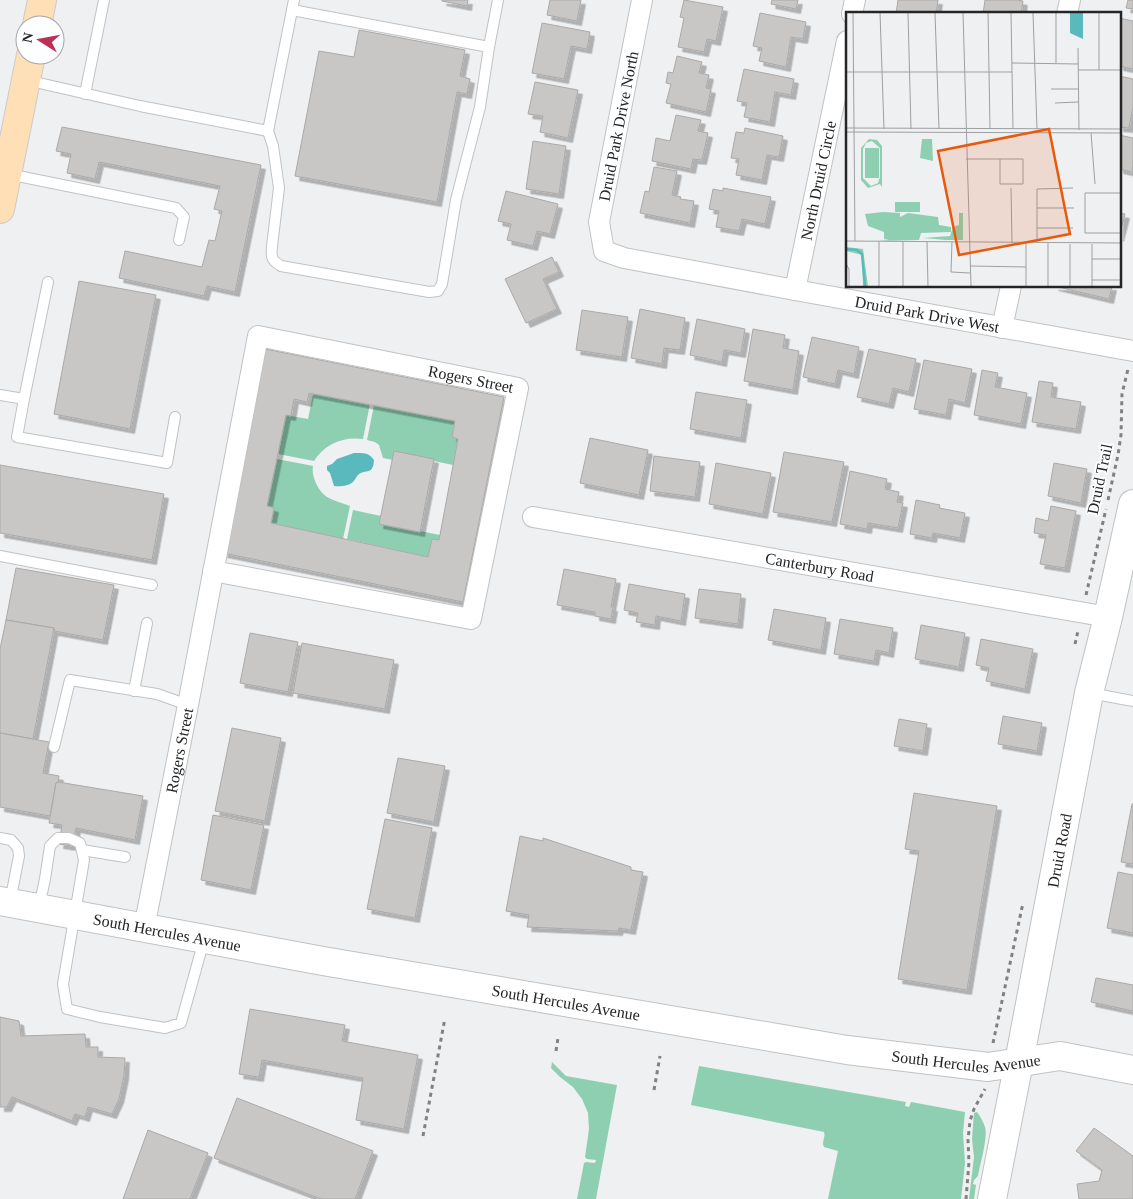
<svg xmlns="http://www.w3.org/2000/svg" width="1133" height="1199" viewBox="0 0 1133 1199" font-family="'Times New Roman',serif">
  <defs>
    <filter id="shadow"><feDropShadow dx="4.5" dy="4.5" stdDeviation="0" flood-color="#0004"/></filter>
  </defs>
  <rect width="100%" height="100%" fill="#eef0f2"/>
  <g fill="#8ecfb1">
    <path d="M313,394L370,404L363,439C344,436 324,444 314,461L278,454L286,415L308,419Z"/>
    <polygon points="374,405 455,421 452,437 458,439 453,465 434,461 434,459 393,460 383,458 379,445 375,442 367,440"/>
    <path d="M277,459L313,466C311,476 318,491 327,497C334,501 343,503 350,506L343,539L271,523L274,508L267,506Z"/>
    <polygon points="353,510 381,516 380,524 420,532 420,531 440,535 439,540 432,539 428,557 347,539"/>
    <polygon points="552,1062 566,1076 617,1085 596,1199 577,1199 584,1163 586,1162 595,1163 596,1160 587,1159 585,1157 589,1129 588,1113 582,1099 573,1087 560,1077 551,1068"/>
    <path d="M699,1066L906,1102L905,1106L909,1107L911,1102L965,1112L963,1133L965,1163L961,1199H828L838,1151L824,1147C821,1142 826,1137 824,1132L691,1105Z"/>
    <path d="M977,1112C980,1116 983,1121 985,1127C988,1138 980,1164 978,1176L974,1180L973,1184L976,1185L974,1199H969L974,1157L972,1139L974,1113Z"/>
  </g>
  <path fill="#59b9bc" d="M354,453C362,453 369,452 374,460C373,476 366,468 358,475C356,477 355,480 353,482C349,486 339,487 334,486L330,473L327,470V466L332,464L337,459Z"/>
  <g fill="#c9c7c5" stroke="#aba9a7" fill-rule="evenodd" filter="url(#shadow)">
    <polygon points="442,0 468,0 467,6 442,1"/>
    <polygon points="550,0 581,0 577,21 547,15"/>
    <polygon points="684,0 723,7 716,41 707,39 704,52 678,47 684,18 680,17"/>
    <polygon points="772,0 798,0 796,9 771,4"/>
    <polygon points="898,0 938,0 936,14 896,14"/>
    <polygon points="985,0 1017,0 1023,1 1021,14 983,14"/>
    <polygon points="1128,0 1133,0 1133,9 1126,8"/>
    <polygon points="760,13 806,22 803,39 791,37 786,67 759,61 762,48 753,46"/>
    <polygon points="1119,18 1133,21 1133,69 1119,66"/>
    <polygon points="542,23 590,32 587,49 571,46 564,79 532,73"/>
    <polygon points="359,30 465,50 460,76 470,79 467,94 457,92 437,202 295,176 319,51 354,57"/>
    <polygon points="677,56 702,62 699,73 709,75 706,88 711,89 706,112 666,103 671,84 666,83 668,72 673,73"/>
    <polygon points="744,69 794,79 791,95 775,92 770,122 744,117 747,103 737,101"/>
    <polygon points="1119,76 1133,79 1133,106 1129,128 1119,127"/>
    <polygon points="535,82 578,90 568,138 540,132 543,116 528,114"/>
    <polygon points="676,115 701,120 698,131 708,133 702,160 693,159 691,169 652,161 656,138 670,141"/>
    <polygon points="62,127 261,165 235,292 207,286 204,296 119,278 125,251 202,267 209,240 215,241 222,211 214,209 220,186 99,162 95,179 67,173 71,154 56,151"/>
    <polygon points="745,128 783,136 779,157 767,155 762,180 736,175 739,159 731,158 736,132 744,133"/>
    <polygon points="1119,135 1133,138 1133,166 1132,172 1119,169"/>
    <polygon points="533,141 566,146 559,194 526,189"/>
    <polygon points="654,167 677,171 672,195 681,197 680,199 694,201 690,223 640,213 645,191 649,192"/>
    <polygon points="723,188 771,197 765,224 742,219 739,231 716,227 719,211 709,209 713,189 723,191"/>
    <polygon points="506,191 558,204 550,234 537,231 533,246 507,240 511,224 498,221"/>
    <polygon points="1119,213 1125,214 1119,237"/>
    <polygon points="552,257 559,272 543,279 557,309 526,323 505,279"/>
    <polygon points="79,281 156,295 130,429 54,414"/>
    <polygon points="1054,286 1112,286 1109,299"/>
    <polygon points="640,309 685,318 680,350 664,348 662,364 631,358"/>
    <polygon points="582,310 628,317 622,357 576,350"/>
    <polygon points="697,319 745,329 741,353 724,350 722,362 690,355"/>
    <polygon points="753,329 785,335 783,348 799,351 793,390 744,381"/>
    <polygon points="812,337 859,347 854,374 838,370 835,384 803,377"/>
    <path d="M265,349L504,397L463,602L223,553ZM309,393L455,421L452,437L458,439L439,540L432,539L428,557L271,523L274,508L267,506L286,415L291,416L294,399L307,402Z"/>
    <polygon points="869,349 916,359 909,392 893,388 889,404 857,397"/>
    <polygon points="924,360 972,369 965,403 949,399 946,415 914,409"/>
    <polygon points="982,370 998,373 995,387 1027,393 1021,424 974,415"/>
    <polygon points="1039,381 1053,383 1051,397 1081,402 1076,429 1032,422"/>
    <polygon points="696,392 747,400 741,438 690,429"/>
    <polygon points="590,438 648,450 639,495 580,483"/>
    <polygon points="394,451 434,459 420,532 379,524"/>
    <polygon points="784,452 844,462 832,522 773,512"/>
    <polygon points="654,456 700,462 695,497 650,491"/>
    <polygon points="716,463 771,473 763,514 709,504"/>
    <polygon points="1054,463 1087,469 1081,503 1048,496"/>
    <polygon points="0,465 164,494 152,560 0,533"/>
    <polygon points="850,471 887,479 885,489 899,492 897,502 903,503 898,528 868,523 867,529 840,524"/>
    <polygon points="916,500 940,505 939,508 965,513 960,538 933,533 932,538 910,534"/>
    <polygon points="1051,506 1076,511 1065,568 1040,564 1046,535 1034,533 1036,518 1048,521"/>
    <polygon points="16,568 114,585 103,640 54,631 54,628 6,620"/>
    <polygon points="564,569 616,579 611,607 613,607 611,619 595,616 595,612 557,605"/>
    <polygon points="629,584 685,594 681,621 656,616 655,625 636,622 638,613 624,610"/>
    <polygon points="699,589 741,594 738,624 695,618"/>
    <polygon points="774,609 826,618 821,650 768,640"/>
    <polygon points="840,619 893,628 889,653 876,650 874,661 834,654"/>
    <polygon points="6,620 54,628 33,739 0,733 0,649"/>
    <polygon points="921,625 965,633 959,667 915,659"/>
    <polygon points="250,633 298,642 288,692 240,683"/>
    <polygon points="981,639 1033,649 1025,689 986,681 989,668 976,665"/>
    <polygon points="302,643 394,660 385,709 293,693"/>
    <polygon points="1003,716 1042,723 1037,751 998,744"/>
    <polygon points="899,719 927,724 923,751 894,746"/>
    <polygon points="232,728 281,738 265,821 215,811"/>
    <polygon points="0,733 49,742 43,773 59,776 58,783 56,783 50,816 0,807"/>
    <polygon points="398,758 445,766 434,822 387,813"/>
    <polygon points="58,782 143,796 135,840 76,828 72,846 59,844 62,825 49,823 56,783"/>
    <polygon points="914,793 997,806 967,990 898,979 919,851 905,849"/>
    <polygon points="1132,804 1133,804 1133,864 1121,862"/>
    <polygon points="213,815 264,825 251,890 201,880"/>
    <polygon points="385,819 432,828 415,918 367,909"/>
    <polygon points="520,836 543,841 543,838 631,867 631,870 643,872 631,930 619,928 618,931 527,927 529,915 506,911"/>
    <polygon points="1118,872 1133,875 1133,933 1107,928"/>
    <polygon points="1096,978 1133,985 1133,1011 1091,1002"/>
    <polygon points="250,1009 345,1025 342,1041 418,1055 404,1129 356,1120 363,1078 262,1060 259,1077 239,1074"/>
    <polygon points="0,1017 19,1021 21,1036 85,1034 86,1047 98,1047 98,1057 125,1058 124,1076 119,1099 112,1114 88,1107 85,1117 75,1114 72,1121 12,1097 7,1107 0,1107"/>
    <polygon points="237,1098 373,1151 355,1199 321,1199 214,1158"/>
    <polygon points="1094,1128 1133,1156 1133,1199 1079,1199 1077,1184 1099,1181 1102,1170 1076,1151"/>
    <polygon points="148,1130 208,1153 190,1199 123,1199"/>
  </g>
  <g fill="none" stroke-linecap="round" stroke-linejoin="round">
    <defs>
      <g id="lane">
        <polyline points="292,10 489,47"/>
        <polyline points="26,80 140,106 268,131 294,0"/>
        <polyline points="85,94 104,0"/>
        <path d="M268,131L273,146L279,188L272,246C271,257 271,260 281,266L429,292L438,291L442,284L456,200L480,107L489,47L498,0"/>
        <polyline points="8,174 176,208 184,217 179,240"/>
        <polyline points="0,395 24,399 17,437 167,463 175,417"/>
        <polyline points="24,399 48,282"/>
        <polyline points="0,556 152,585"/>
        <polyline points="134,691 147,623"/>
        <polyline points="1090,693 1133,701"/>
        <polyline points="54,747 70,680 157,694 188,705"/>
        <polyline points="0,838 11,840 18,848 19,856 10,902"/>
        <polyline points="82,850 125,857"/>
        <polyline points="39,907 45,879 50,846 58,838 69,838 80,843 84,860 63,984 67,1009 100,1017 165,1028 181,1023 204,940"/>
      </g>
      <g id="street">
        <path id="s1" d="M642,0L599,222L604,251L624,258L795,290L1133,351"/>
        <polyline points="852,14 855,0"/>
        <polyline points="1067,14 1070,0"/>
        <path id="s2" d="M795,290L847,41"/>
        <polyline points="1002,328 1011,286"/>
        <path id="s3" d="M533,517L1108,617"/>
        <path id="s4" d="M144,928L188,705L258,336L518,388L471,619L213,571"/>
      </g>
      <g id="secondary">
        <path id="s5" d="M0,901L323,961L847,1050L988,1067L1060,1056L1133,1070"/>
        <path id="s6" d="M992,1199L1019,1062L1089,693L1108,617L1133,504"/>
      </g>
      <g id="primary">
        <polyline points="37,25 42,0"/>
        <polyline points="0,209 31,55"/>
      </g>
    </defs>
    <use href="#lane" stroke="#c0c2c4" stroke-width="12"/>
    <use href="#street" stroke="#c0c2c4" stroke-width="22"/>
    <use href="#secondary" stroke="#c0c2c4" stroke-width="30"/>
    <use href="#primary" stroke="#cacbcb" stroke-width="30"/>
    <g stroke="#7f8182" stroke-width="3" stroke-dasharray="4 4" stroke-linecap="butt">
      <polyline points="1108,500 1118,455 1121,435 1122,394 1128,369"/>
      <polyline points="1086,595 1106,509"/>
      <polyline points="1075,644 1078,631"/>
      <polyline points="993,1043 1023,903"/>
      <polyline points="556,1051 558,1038"/>
      <polyline points="654,1090 660,1056"/>
      <polyline points="423,1136 445,1018"/>
      <polyline points="966,1199 969,1162 968,1140 970,1121 974,1109 985,1089"/>
    </g>
    <use href="#lane" stroke="#fff" stroke-width="10"/>
    <use href="#street" stroke="#fff" stroke-width="20"/>
    <use href="#secondary" stroke="#fff" stroke-width="28"/>
    <use href="#primary" stroke="#fedfb6" stroke-width="28"/>
  </g>
  <g text-anchor="middle" stroke-width="4" stroke-linejoin="round" paint-order="stroke">
    <g font-size="16" fill="#242526" stroke="#fcfeff">
      <text transform="translate(618 126) rotate(-79)" y="6">Druid Park Drive North</text>
      <text dy="6" stroke="none"><textPath href="#s2" startOffset="112">North Druid Circle</textPath></text>
      <text dy="6" stroke="none"><textPath href="#s1" startOffset="585">Druid Park Drive West</textPath></text>
      <text dy="6" stroke="none"><textPath href="#s4" startOffset="820">Rogers Street</textPath></text>
      <text transform="translate(1099 479) rotate(-78)" y="6">Druid Trail</text>
      <text dy="6" stroke="none"><textPath href="#s3" startOffset="291">Canterbury Road</textPath></text>
      <text dy="6" stroke="none"><textPath href="#s4" startOffset="181">Rogers Street</textPath></text>
      <text dy="6" stroke="none"><textPath href="#s6" startOffset="355">Druid Road</textPath></text>
      <text dy="6" stroke="none"><textPath href="#s5" startOffset="170">South Hercules Avenue</textPath></text>
      <text dy="6" stroke="none"><textPath href="#s5" startOffset="575">South Hercules Avenue</textPath></text>
      <text dy="6" stroke="none"><textPath href="#s5" startOffset="980">South Hercules Avenue</textPath></text>
    </g>
  </g>
  <g transform="translate(846 12)">
    <rect width="275" height="275" fill="#eef0f2"/>
    <path d="M23,127L31,128L36,134V175L34,172L22,176L15,168V136ZM26,129L34,136V165L32,171L25,174L17,166V137L20,131ZM76,127H86L87,149L74,146ZM19,136H33V166H19ZM49,190H74V200H49ZM37,200L54,201V205L62,201L92,205L93,213L105,215V220L75,221L73,228L31,229L43,228L38,227V220L22,214L19,202ZM113,201H117V228H77H100L77,226L104,224L107,215L113,213ZM0,235L17,237L22,274H17L16,243L0,239Z" fill="#8ecfb1" fill-rule="evenodd"/>
    <path d="M224,1H237V27L224,21Z" fill="#59b9bc"/>
    <path fill="none" stroke="#59b9bc" stroke-width="2.5" d="M0,237L11,238L16,242L19,274"/>
    <path fill="none" stroke="#9d9fa0" stroke-width="1" d="M7,1L9,229M34,1L38,117M62,1L65,117M89,1L93,117M117,1L125,274M142,1L144,117M165,1L167,117M187,1L191,117M210,1V51M253,1V58M232,36L233,118M166,51L232,52M232,58H275M0,60H166M205,77H232M209,91L232,90M0,116L275,117M0,120L275,121M245,121L249,172M120,147H177V172H154V147M165,176L166,231M275,181H239V221H275M191,196H228M191,216H227M0,229L275,231M33,230V274M57,230V274M81,230L82,274M106,230L105,260L124,261M191,231V177L227,176M202,231V274M224,232V274M246,232V274M246,247H275M0,252L3,257V274M125,254L180,255M246,268H275M180,274V231"/>
    <path fill="#e8590c" fill-opacity="0.15" stroke="#e8590c" stroke-width="2.5" d="M203,117L224,222L113,243L92,139Z"/>
    <rect width="275" height="275" fill="none" stroke="#242526" stroke-width="2.5"/>
  </g>
  <g transform="translate(40 40) rotate(281)"><circle r="24" fill="#fcfeff" stroke="#a6a7a8"/>
  <path d="M0-4L9 19L0 12L-9 19Z" fill="#be2f57"/>
  <text y="-8" font-size="14" font-weight="bold" text-anchor="middle" fill="#242526">N</text>
  </g>
</svg>
